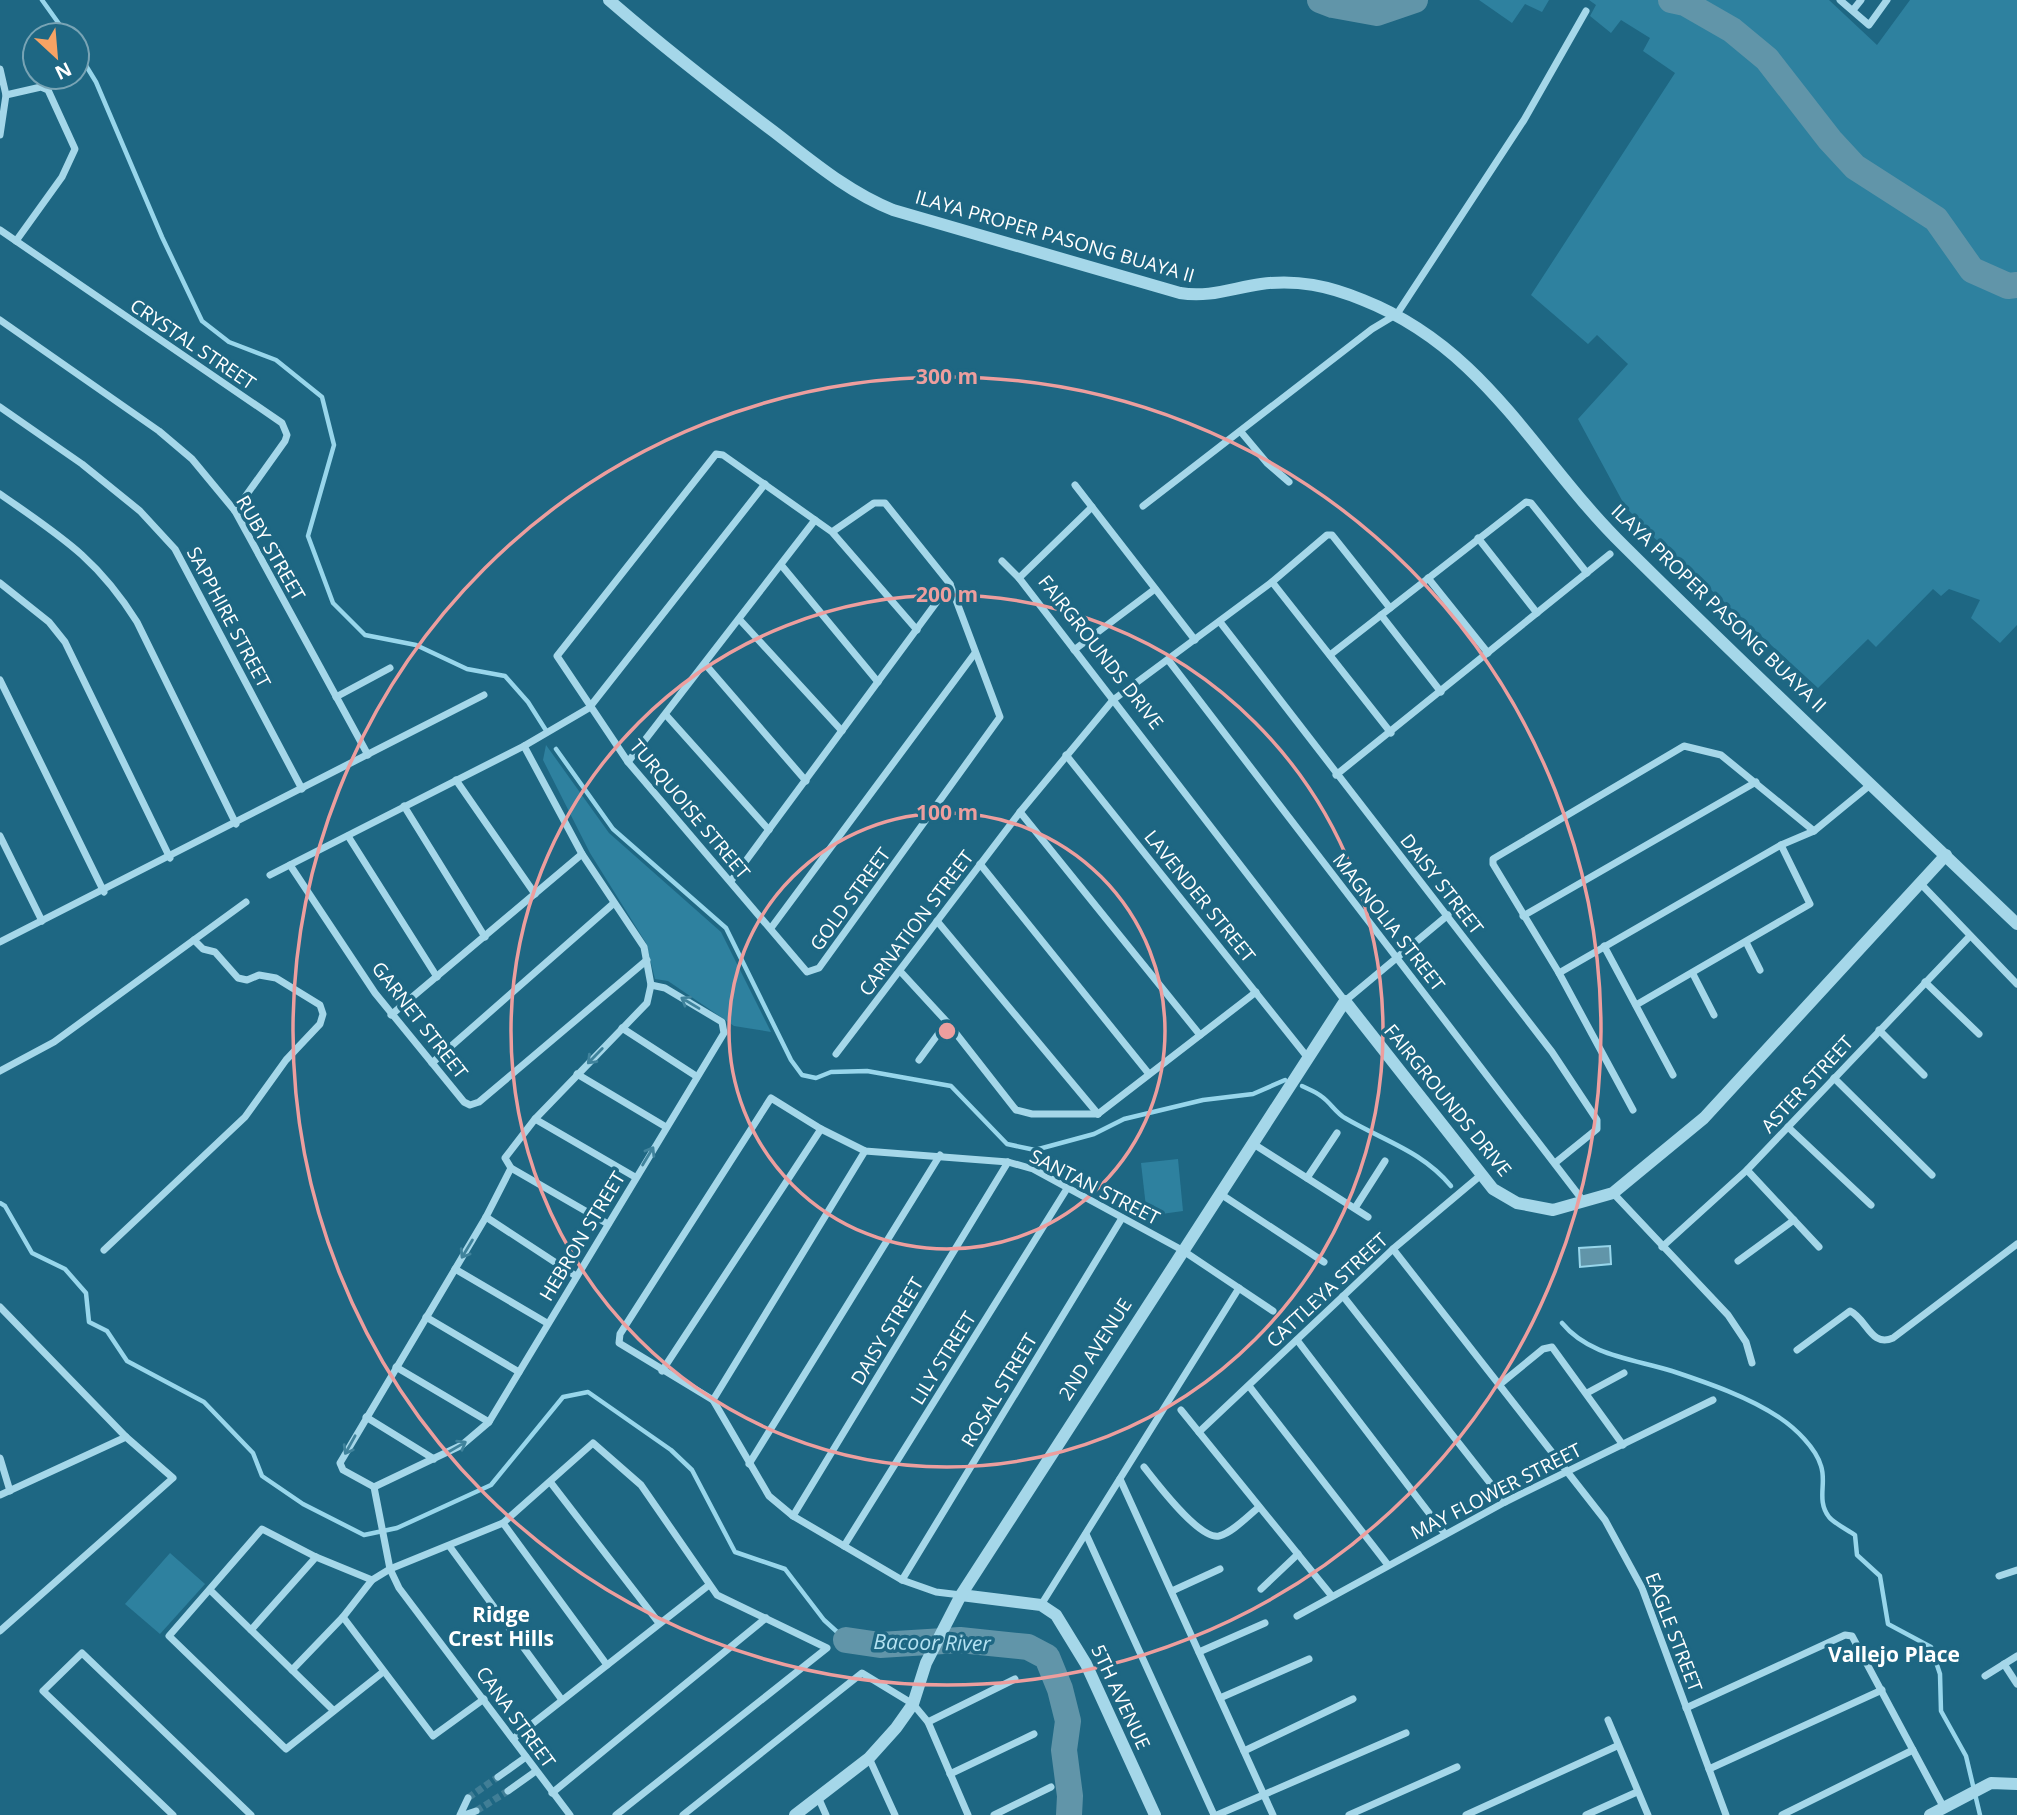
<svg xmlns="http://www.w3.org/2000/svg" width="2017" height="1815" viewBox="0 0 2017 1815" font-family="'Open Sans',sans-serif">
  <rect width="100%" height="100%" fill="#1e6783"/>
  <g fill="#2e819f">
    <polygon points="1479,0 1549,0 1542,12 1525,4 1512,23"/>
    <polygon points="1589,0 1829,0 1877,45 1910,0 2017,0 2017,625 2000,643 1971,618 1980,600 1949,589 1941,596 1933,589 1876,647 1868,639 1818,688 1649,533 1625,506 1578,419 1628,364 1597,335 1588,344 1531,295 1675,73 1643,51 1650,38 1621,20 1611,33 1590,16 1596,5"/>
    <polygon points="546,745 609,833 721,932 771,1032 734,1026 668,981 655,979 646,943 590,853 543,760"/>
    <polygon points="1178,1159 1183,1211 1147,1216 1141,1163"/>
    <polygon points="170,1553 205,1584 160,1634 125,1604"/>
  </g>
  <polygon fill="#6195a9" stroke="#98d6eb" stroke-width="2" points="1610,1246 1611,1264 1580,1267 1579,1248"/>
  <g fill="none" stroke-linecap="round" stroke-linejoin="round">
    <g stroke="#98d6eb" stroke-width="4.5">
      <polyline points="42,0 67,35"/>
      <polyline points="77,51 96,82 162,237 202,321 229,342 276,360 322,397 334,445 308,536 333,603 365,635 416,645 467,669 505,676 528,702 547,732"/>
      <polyline points="556,749 613,829 726,928 791,1060 802,1075 816,1078 831,1072 867,1071 951,1086 1007,1144 1035,1150 1094,1134 1124,1119 1203,1100 1253,1094 1285,1080"/>
      <path d="M1302,1086C1308,1089 1316,1092 1321,1096C1330,1102 1336,1113 1345,1118C1384,1141 1422,1151 1451,1186"/>
      <polyline points="0,1203 5,1206 32,1253 65,1269 86,1293 89,1322 107,1331 127,1361 204,1402 253,1453 262,1476 303,1504 364,1535 397,1528 491,1485 563,1397 588,1392 671,1450 692,1470 735,1552 785,1569 824,1620 846,1640"/>
      <path d="M1562,1323C1589,1356 1634,1359 1672,1371C1708,1383 1749,1397 1780,1418C1795,1428 1816,1448 1821,1466C1827,1483 1816,1500 1829,1517C1835,1524 1848,1530 1855,1535L1857,1555L1880,1576L1888,1624L1931,1647L1940,1674L1941,1711L1966,1756L1980,1815"/>
    </g>
    <g stroke="#6195a9" stroke-width="26">
      <polyline points="1320,0 1333,5 1377,13 1415,0"/>
      <polyline points="1671,0 1685,3 1732,30 1767,59 1830,140 1855,167 1936,219 1972,270 2008,286 2017,285"/>
      <polyline points="846,1640 880,1645 960,1640 1028,1647 1047,1657 1060,1689 1068,1721 1064,1750 1070,1796 1069,1815"/>
    </g>
    <g stroke="#407e96" stroke-width="7" stroke-dasharray="7 3.5" stroke-linecap="butt">
      <polyline points="468,1798 498,1777"/>
      <polyline points="476,1811 508,1791"/>
    </g>
    <g stroke="#a5d7e9" stroke-width="7">
      <polyline points="1840,0 1869,25 1887,0"/>
      <polyline points="1853,10 1861,0"/>
      <polyline points="0,69 6,95 0,135"/>
      <polyline points="6,95 41,87 48,90 75,149 62,177 16,241"/>
      <polyline points="0,230 282,423 287,435 285,441 235,511"/>
      <polyline points="0,320 159,431 192,459 235,511 368,755"/>
      <polyline points="0,407 82,464 140,511 175,549 302,789"/>
      <polyline points="1241,432 1267,463 1289,482"/>
      <polyline points="1075,485 1195,640"/>
      <path d="M0,494C60,536 97,558 137,622L236,824"/>
      <polyline points="1143,506 1372,329 1397,314 1524,120 1586,11"/>
      <polyline points="832,532 874,503 885,503 950,584 1000,717 819,968 807,972 628,762 557,656 716,454 723,455 832,532 917,630"/>
      <polyline points="1478,538 1537,613"/>
      <polyline points="1002,561 1019,578 1345,1001 1448,915"/>
      <polyline points="782,566 878,682"/>
      <polyline points="1019,578 1092,507"/>
      <polyline points="1428,578 1488,653"/>
      <polyline points="1272,582 1391,733"/>
      <polyline points="0,583 49,622 65,642 170,858"/>
      <polyline points="1381,615 1441,692"/>
      <polyline points="740,620 842,731"/>
      <polyline points="1220,622 1552,1052 1597,1120 1597,1129 1555,1163"/>
      <polyline points="1074,650 1155,589"/>
      <polyline points="1330,655 1526,502 1531,503 1587,573"/>
      <polyline points="1169,661 1584,1202"/>
      <polyline points="705,664 806,781"/>
      <polyline points="0,680 104,892"/>
      <polyline points="336,697 390,668"/>
      <polyline points="666,715 769,830"/>
      <polyline points="524,746 582,854 644,947 651,985 647,1003 535,1119 505,1158 511,1168 608,1224"/>
      <polyline points="1066,755 1308,1058"/>
      <polyline points="628,762 815,520"/>
      <polyline points="1336,775 1610,554"/>
      <polyline points="456,780 535,894"/>
      <polyline points="404,806 485,937"/>
      <polyline points="1020,812 1200,1035"/>
      <polyline points="0,836 42,921"/>
      <polyline points="348,836 437,977"/>
      <polyline points="980,864 1149,1074"/>
      <polyline points="290,865 375,993 464,1102 470,1105 479,1102 647,960"/>
      <polyline points="270,875 524,746 589,708 765,484"/>
      <polyline points="731,881 950,584"/>
      <polyline points="1921,884 2017,984"/>
      <polyline points="1523,916 1756,782"/>
      <polyline points="937,921 1098,1114"/>
      <polyline points="771,928 975,653"/>
      <polyline points="0,942 484,695"/>
      <polyline points="1746,942 1760,970"/>
      <polyline points="1604,946 1673,1075"/>
      <polyline points="900,971 947,1022 1016,1110 1032,1114 1098,1114"/>
      <polyline points="1559,973 1781,845 1814,831 1870,785"/>
      <polyline points="1693,974 1714,1015"/>
      <polyline points="1925,982 1979,1034"/>
      <polyline points="1636,1005 1810,904 1781,845"/>
      <polyline points="391,1015 582,854"/>
      <polyline points="622,1028 696,1076"/>
      <polyline points="1879,1030 1924,1075"/>
      <polyline points="836,1054 1020,812 1113,700 1272,582 1327,535 1332,535 1390,608"/>
      <polyline points="919,1060 947,1022"/>
      <polyline points="432,1063 614,903"/>
      <polyline points="0,1071 54,1042 246,902"/>
      <polyline points="577,1074 666,1127"/>
      <polyline points="1834,1078 1932,1175"/>
      <polyline points="1633,1110 1559,973 1493,864 1493,859 1684,746 1721,755 1814,831"/>
      <polyline points="1098,1114 1256,992"/>
      <polyline points="535,1119 635,1177"/>
      <polyline points="1788,1127 1871,1205"/>
      <polyline points="1252,1143 1368,1217"/>
      <polyline points="1747,1170 1819,1247"/>
      <polyline points="1307,1178 1337,1133"/>
      <polyline points="1219,1193 1324,1262"/>
      <polyline points="1613,1193 1728,1315 1746,1342 1752,1363"/>
      <polyline points="1355,1208 1385,1161"/>
      <polyline points="486,1217 576,1276"/>
      <polyline points="1662,1247 1747,1170 1970,936"/>
      <polyline points="1393,1249 1605,1520 1642,1588 1726,1815"/>
      <polyline points="104,1250 245,1117 286,1060 320,1024 323,1014 320,1005 276,978 259,975 247,980 238,978 215,952 203,949 194,940"/>
      <polyline points="1738,1261 1794,1220"/>
      <polyline points="455,1269 547,1323"/>
      <polyline points="1343,1296 1505,1502"/>
      <polyline points="0,1307 126,1437 173,1478 0,1631"/>
      <polyline points="426,1317 519,1372"/>
      <polyline points="1297,1340 1445,1534"/>
      <path d="M1797,1350L1850,1311C1867,1319 1871,1348 1893,1338L2017,1244"/>
      <polyline points="396,1367 489,1422"/>
      <polyline points="662,1371 821,1129"/>
      <polyline points="1499,1385 1543,1349 1552,1347 1623,1445"/>
      <polyline points="1249,1386 1388,1565"/>
      <polyline points="1587,1393 1624,1373"/>
      <polyline points="713,1400 865,1151"/>
      <polyline points="1181,1410 1331,1595"/>
      <polyline points="366,1417 434,1459"/>
      <polyline points="1199,1432 1393,1249 1481,1175"/>
      <polyline points="0,1458 10,1491"/>
      <polyline points="749,1464 940,1155"/>
      <path d="M1144,1467C1156,1482 1199,1540 1219,1536C1232,1533 1249,1515 1259,1507"/>
      <polyline points="1120,1479 1273,1815"/>
      <polyline points="551,1483 659,1623"/>
      <polyline points="374,1487 462,1445 489,1422 724,1033 722,1022 665,988 651,985"/>
      <polyline points="374,1487 390,1569 399,1588 570,1815"/>
      <polyline points="374,1487 343,1470 340,1463 486,1217 511,1168"/>
      <polyline points="0,1495 126,1437"/>
      <polyline points="793,1516 1008,1162"/>
      <polyline points="503,1523 607,1665"/>
      <polyline points="1086,1534 1214,1815"/>
      <polyline points="844,1546 1068,1187"/>
      <polyline points="450,1547 562,1700"/>
      <polyline points="1999,1576 2017,1570"/>
      <polyline points="372,1580 316,1557 262,1529 169,1636 286,1749 383,1672"/>
      <polyline points="902,1580 1122,1218"/>
      <polyline points="1261,1589 1298,1554"/>
      <polyline points="210,1590 332,1709"/>
      <polyline points="1172,1591 1220,1569"/>
      <polyline points="961,1595 936,1592 902,1580 793,1516 769,1496 713,1400 619,1343 620,1334 771,1098 821,1129 865,1151 1008,1162 1033,1169 1182,1250 1273,1311"/>
      <polyline points="1041,1605 1239,1288"/>
      <polyline points="1297,1616 1505,1502 1713,1400"/>
      <polyline points="343,1617 433,1736 484,1699"/>
      <polyline points="251,1630 316,1557"/>
      <polyline points="1199,1652 1265,1623"/>
      <polyline points="2004,1664 2017,1684"/>
      <polyline points="292,1670 343,1617 372,1580 390,1569 503,1523 593,1443 641,1485 717,1595 827,1648 616,1815"/>
      <polyline points="1985,1676 2017,1656"/>
      <polyline points="1220,1698 1309,1659"/>
      <polyline points="1686,1708 1845,1635 1852,1636 1944,1808"/>
      <polyline points="1608,1720 1648,1815"/>
      <polyline points="928,1722 1015,1679"/>
      <polyline points="513,1739 709,1585"/>
      <polyline points="1244,1751 1353,1699"/>
      <polyline points="869,1758 895,1815"/>
      <polyline points="1709,1769 1882,1690"/>
      <polyline points="950,1774 1034,1734"/>
      <polyline points="498,1777 526,1757"/>
      <polyline points="508,1791 536,1771"/>
      <polyline points="552,1793 766,1618"/>
      <polyline points="818,1797 826,1815"/>
      <polyline points="173,1815 43,1691 82,1653 251,1815"/>
      <polyline points="460,1815 468,1798"/>
      <polyline points="464,1815 476,1811"/>
      <polyline points="683,1815 862,1673 913,1704 928,1722 968,1815"/>
      <polyline points="994,1815 1051,1787"/>
      <polyline points="1217,1815 1406,1733"/>
      <polyline points="1349,1815 1457,1767"/>
      <polyline points="1466,1815 1617,1746"/>
      <polyline points="1586,1815 1637,1792"/>
      <polyline points="1782,1815 1913,1750"/>
    </g>
    <g stroke="#a5d7e9" stroke-width="12">
      <path d="M609,0C662,46 717,89 773,131C812,161 848,192 893,210L1180,293C1209,298 1233,288 1261,284C1297,279 1329,286 1363,300C1487,349 1535,459 1624,546C1753,674 1885,798 2017,924"/>
      <polyline points="961,1595 1041,1605 1056,1615 1086,1664 1155,1815"/>
      <polyline points="795,1815 869,1758 896,1728 913,1704 926,1663 961,1595 1345,1001 1493,1189 1517,1203 1553,1210 1613,1193 1704,1118 1946,855"/>
      <polyline points="1930,1815 1991,1783 2017,1784"/>
    </g>
  </g>
  <defs><path id="oneway-shaft" d="M-6 0H5M1.5-3L5.5 0L1.5 3" fill="none" stroke-width="1.6" stroke-linecap="round" stroke-linejoin="round" transform="scale(1.75)"/></defs>
  <g stroke="#40839c">
    <use href="#oneway-shaft" transform="translate(690 1003) rotate(-149)"/>
    <use href="#oneway-shaft" transform="translate(595 1056) rotate(134)"/>
    <use href="#oneway-shaft" transform="translate(648 1156) rotate(-59)"/>
    <use href="#oneway-shaft" transform="translate(467 1249) rotate(121)"/>
    <use href="#oneway-shaft" transform="translate(350 1445) rotate(119)"/>
    <use href="#oneway-shaft" transform="translate(457 1447) rotate(-30)"/>
  </g>
  <g fill="none" stroke="#ed9e9e" stroke-width="3.5">
    <circle cx="947" cy="1031" r="218"/>
    <circle cx="947" cy="1031" r="436"/>
    <circle cx="947" cy="1031" r="654"/>
  </g>
  <g text-anchor="middle" stroke-width="7" stroke-linejoin="round" paint-order="stroke">
    <g font-size="19" fill="#fff" stroke="#1e6783">
      <text transform="translate(1055 236) rotate(16)" y="7">ILAYA PROPER PASONG BUAYA II</text>
      <text transform="translate(193 344) rotate(34)" y="7">CRYSTAL STREET</text>
      <text transform="translate(271 548) rotate(60)" y="7">RUBY STREET</text>
      <text transform="translate(1719 608) rotate(44)" y="7">ILAYA PROPER PASONG BUAYA II</text>
      <text transform="translate(229 617) rotate(62)" y="7">SAPPHIRE STREET</text>
      <text transform="translate(1101 652) rotate(52)" y="7">FAIRGROUNDS DRIVE</text>
      <text transform="translate(690 809) rotate(50)" y="7">TURQUOISE STREET</text>
      <text transform="translate(1442 884) rotate(52)" y="7">DAISY STREET</text>
      <text transform="translate(1200 896) rotate(51)" y="7">LAVENDER STREET</text>
      <text transform="translate(850 899) rotate(-54)" y="7">GOLD STREET</text>
      <text transform="translate(1389 922) rotate(52)" y="7">MAGNOLIA STREET</text>
      <text transform="translate(916 923) rotate(-53)" y="7">CARNATION STREET</text>
      <text transform="translate(420 1020) rotate(52)" y="7">GARNET STREET</text>
      <text transform="translate(1807 1084) rotate(-47)" y="7">ASTER STREET</text>
      <text transform="translate(1448 1100) rotate(51)" y="7">FAIRGROUNDS DRIVE</text>
      <text transform="translate(1095 1187) rotate(27)" y="7">SANTAN STREET</text>
      <text transform="translate(582 1236) rotate(-59)" y="7">HEBRON STREET</text>
      <text transform="translate(1327 1290) rotate(-43)" y="7">CATTLEYA STREET</text>
      <text transform="translate(887 1331) rotate(-59)" y="7">DAISY STREET</text>
      <text transform="translate(1095 1349) rotate(-57)" y="7">2ND AVENUE</text>
      <text transform="translate(943 1358) rotate(-58)" y="7">LILY STREET</text>
      <text transform="translate(999 1390) rotate(-59)" y="7">ROSAL STREET</text>
      <text transform="translate(1496 1491) rotate(-27)" y="7">MAY FLOWER STREET</text>
      <text transform="translate(1674 1632) rotate(69)" y="7">EAGLE STREET</text>
      <text transform="translate(1121 1697) rotate(65)" y="7">5TH AVENUE</text>
      <text transform="translate(516 1717) rotate(54)" y="7">CANA STREET</text>
    </g>
    <g font-size="21" font-weight="bold" fill="#fff" stroke="#1e6783">
      <text x="501" y="1622">Ridge<tspan x="501" dy="24">Crest Hills</tspan></text>
      <text x="1894" y="1662">Vallejo Place</text>
    </g>
    <g font-size="21" font-style="italic" fill="#b4e2f2" stroke="#1e6783">
      <text transform="translate(932 1643) rotate(1)" y="7">Bacoor River</text>
    </g>
  </g>
  <circle cx="947" cy="1031" r="10" fill="#ed9e9e" stroke="#1e6783" stroke-width="3.5"/>
  <g font-size="21" text-anchor="middle" font-weight="bold" fill="#ed9e9e" stroke="#1e6783" stroke-width="7" stroke-linejoin="round" paint-order="stroke">
    <text x="947" y="384">300 m</text>
    <text x="947" y="602">200 m</text>
    <text x="947" y="820">100 m</text>
  </g>
  <g transform="translate(56 56) rotate(154)"><circle r="33" fill="#1e6783" stroke="#78a4b5" stroke-width="2"/>
  <path d="M0-5L12 26L0 18L-12 26Z" fill="#f8a364"/>
  <text y="-10" font-size="19" font-weight="bold" text-anchor="middle" fill="#ffffff">N</text>
  </g>
</svg>
